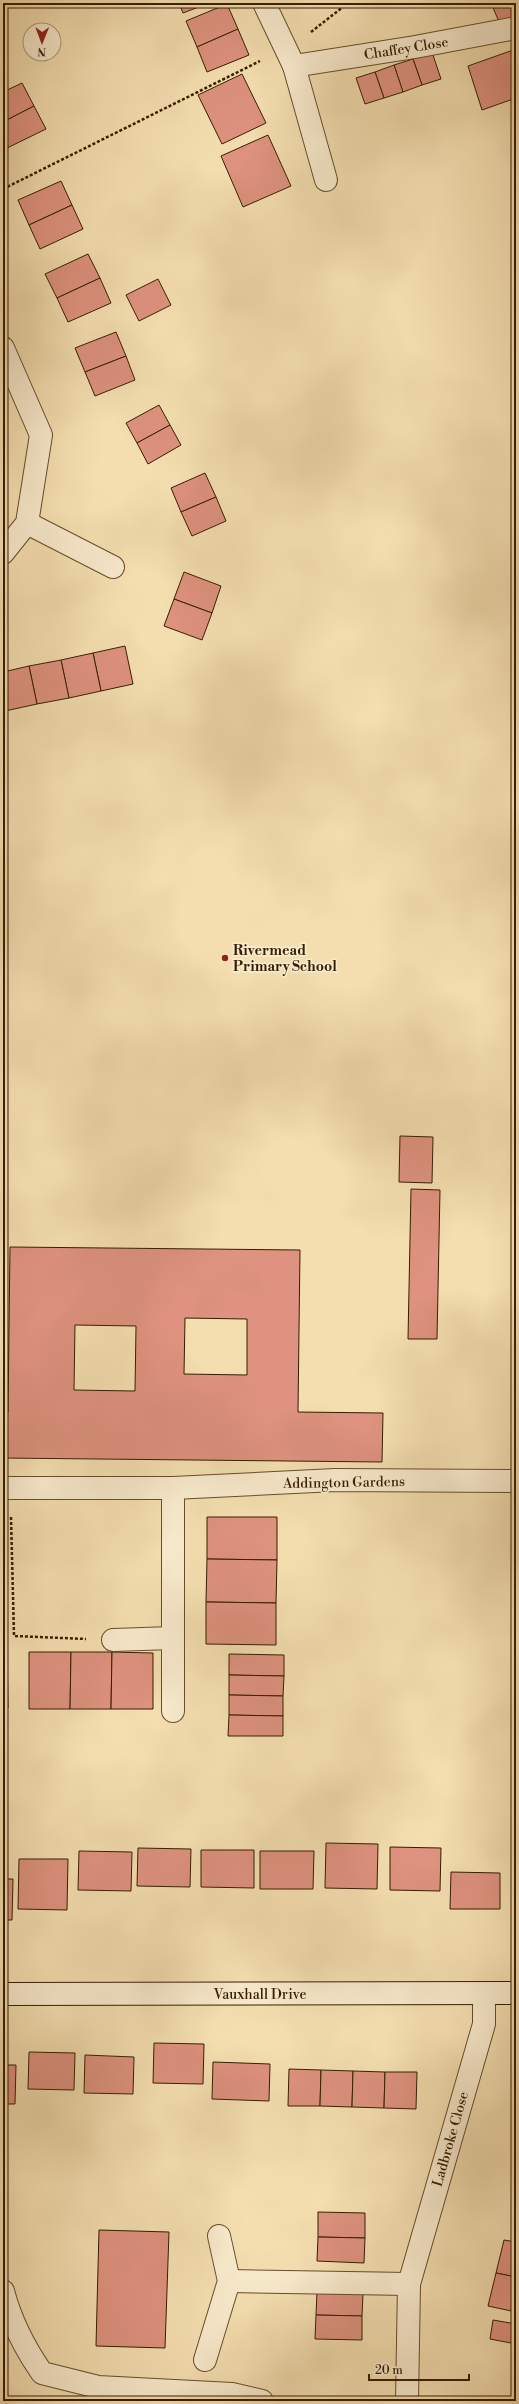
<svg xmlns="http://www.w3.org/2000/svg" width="519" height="2404" viewBox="0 0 519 2404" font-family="'Libre Bodoni',serif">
  <rect width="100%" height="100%" fill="#f4deb0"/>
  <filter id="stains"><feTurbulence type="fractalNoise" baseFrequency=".005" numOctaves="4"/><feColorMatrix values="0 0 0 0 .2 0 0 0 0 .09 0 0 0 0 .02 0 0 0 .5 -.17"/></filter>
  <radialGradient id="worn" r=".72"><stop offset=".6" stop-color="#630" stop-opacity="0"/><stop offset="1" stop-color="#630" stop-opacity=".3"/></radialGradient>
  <g fill="#de927f" stroke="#361d00" fill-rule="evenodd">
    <polygon points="179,3 209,3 183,13"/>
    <polygon points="491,3 516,3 516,17 500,24"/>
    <polygon points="227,4 238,29 197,47 186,21"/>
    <polygon points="238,29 249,55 207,72 197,47"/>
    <polygon points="516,49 516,98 482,110 468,66"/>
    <polygon points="3,52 7,60 3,62"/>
    <polygon points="432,52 441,79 422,85 413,59"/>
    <polygon points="413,59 422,85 403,92 394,65"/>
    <polygon points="394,65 403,92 384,98 375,72"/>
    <polygon points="375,72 384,98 365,104 356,78"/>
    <polygon points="242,74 266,123 222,144 198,95"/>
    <polygon points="22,83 34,106 3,122 3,92"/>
    <polygon points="34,106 46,129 3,150 3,122"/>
    <polygon points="268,135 291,186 243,207 221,156"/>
    <polygon points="61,181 72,205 29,225 18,200"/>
    <polygon points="72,205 83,229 40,249 29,225"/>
    <polygon points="88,254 100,278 57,298 45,274"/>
    <polygon points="100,278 111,303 68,322 57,298"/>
    <polygon points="158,279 171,305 139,321 126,295"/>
    <polygon points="116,332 126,356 85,372 75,348"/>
    <polygon points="126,356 135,380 95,396 85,372"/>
    <polygon points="159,405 170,425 137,443 126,423"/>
    <polygon points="170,425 181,445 148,464 137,443"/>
    <polygon points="205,473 216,497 181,512 171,488"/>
    <polygon points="216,497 226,521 192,536 181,512"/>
    <polygon points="184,572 221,586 212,613 174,599"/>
    <polygon points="174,599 212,613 202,640 164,626"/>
    <polygon points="125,646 133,684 101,691 93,653"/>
    <polygon points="93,653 101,691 69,698 61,660"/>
    <polygon points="61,660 69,698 37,704 29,666"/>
    <polygon points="29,666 37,704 5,711 3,672"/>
    <polygon points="400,1136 433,1137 432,1183 399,1182"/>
    <polygon points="411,1189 440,1190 437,1339 408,1339"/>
    <path d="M10,1247L300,1250L298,1412L383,1413L382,1462L3,1458V1412H8ZM185,1318L247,1319V1375L184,1374ZM75,1325L136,1326L135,1391L74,1390Z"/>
    <polygon points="207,1517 277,1517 277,1560 207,1559"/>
    <polygon points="207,1559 277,1560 276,1603 206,1602"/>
    <polygon points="206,1602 276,1603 276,1645 206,1644"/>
    <polygon points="3,1651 7,1651 8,1708 3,1708"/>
    <polygon points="29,1652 71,1652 70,1709 29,1709"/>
    <polygon points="71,1652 112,1652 111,1709 70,1709"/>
    <polygon points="112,1652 153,1653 153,1709 111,1709"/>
    <polygon points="229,1654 284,1655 284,1676 229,1675"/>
    <polygon points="229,1675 284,1676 283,1696 229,1695"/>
    <polygon points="229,1695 283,1696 283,1716 229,1715"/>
    <polygon points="229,1715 283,1716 283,1736 228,1736"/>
    <polygon points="326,1843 378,1844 377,1889 325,1888"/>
    <polygon points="390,1847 441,1848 440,1891 390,1890"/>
    <polygon points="138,1848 191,1849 190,1887 137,1886"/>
    <polygon points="201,1850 254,1850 254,1888 201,1887"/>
    <polygon points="79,1851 132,1852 131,1891 78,1890"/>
    <polygon points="260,1851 314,1851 313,1889 260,1889"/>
    <polygon points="19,1859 68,1859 67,1910 18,1909"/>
    <polygon points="451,1872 500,1873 500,1909 450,1909"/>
    <polygon points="3,1879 13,1879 12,1920 3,1920"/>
    <polygon points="154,2043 204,2044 203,2084 153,2083"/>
    <polygon points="29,2052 75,2053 74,2090 28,2089"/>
    <polygon points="85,2055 134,2057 133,2094 84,2093"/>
    <polygon points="213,2062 270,2064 269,2101 212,2099"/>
    <polygon points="3,2065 16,2065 15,2104 3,2104"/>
    <polygon points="289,2069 321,2070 320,2106 288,2106"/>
    <polygon points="321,2070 353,2071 352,2107 320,2106"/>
    <polygon points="353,2071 385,2072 384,2108 352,2107"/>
    <polygon points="385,2072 417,2072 416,2109 384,2108"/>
    <polygon points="318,2212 365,2213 365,2238 318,2237"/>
    <polygon points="99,2230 169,2232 165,2348 96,2346"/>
    <polygon points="318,2237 365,2238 364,2263 317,2261"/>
    <polygon points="504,2240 516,2242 516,2277 496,2273"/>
    <polygon points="496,2273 516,2277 516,2312 488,2306"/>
    <polygon points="317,2292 363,2293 362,2316 316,2315"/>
    <polygon points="316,2315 362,2316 362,2340 315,2339"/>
    <polygon points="493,2320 516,2324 516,2344 490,2339"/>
  </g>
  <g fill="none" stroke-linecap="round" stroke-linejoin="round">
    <defs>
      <g id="street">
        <polyline points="264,3 294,66 415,47 516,28"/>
        <polyline points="294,66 326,180"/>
        <polyline points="3,348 41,435 27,523 3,553"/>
        <polyline points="27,523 113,567"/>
        <polyline points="3,1488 173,1488 335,1480 516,1481"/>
        <polyline points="113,1640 172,1638"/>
        <polyline points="173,1711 173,1488"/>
        <polyline points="229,2281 409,2284"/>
        <path d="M3,2291C11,2322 24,2347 42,2373L98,2387L232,2394L262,2401"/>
        <polyline points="205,2360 229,2281 219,2236"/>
        <polyline points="407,2401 409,2284 484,2024 484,1994"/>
      </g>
      <polyline id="secondary" points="3,1994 516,1993"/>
    </defs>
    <use href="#street" stroke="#664d2c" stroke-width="24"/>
    <use href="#secondary" stroke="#361d00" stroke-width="24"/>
    <g stroke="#361d00" stroke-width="2.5" stroke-dasharray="3 2" stroke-linecap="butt">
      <polyline points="311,32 348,3"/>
      <polyline points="3,189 260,61"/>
      <polyline points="11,1517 14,1636 86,1639"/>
    </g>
    <use href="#street" stroke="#f8eacc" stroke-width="22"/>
    <use href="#secondary" stroke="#f8eacc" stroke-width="22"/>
  </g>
  <circle fill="#8f2418" stroke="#f8eacc" stroke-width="1.5" cx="225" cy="958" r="4"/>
  <g text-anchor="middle" stroke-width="3.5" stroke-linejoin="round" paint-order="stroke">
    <g font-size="14" fill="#361d00" stroke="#f8eacc">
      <text transform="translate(406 48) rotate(-9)" y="5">Chaffey Close</text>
      <text transform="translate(344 1482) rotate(-1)" y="5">Addington Gardens</text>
      <text x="260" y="1999">Vauxhall Drive</text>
      <text transform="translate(450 2139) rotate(-74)" y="5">Ladbroke Close</text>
    </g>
    <g font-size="14" font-weight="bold" fill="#361d00" stroke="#f8eacc" text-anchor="start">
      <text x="233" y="955">Rivermead<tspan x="233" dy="16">Primary School</tspan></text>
    </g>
  </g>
  <rect width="519" height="2404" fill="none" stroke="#f4deb0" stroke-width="16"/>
  <rect x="4" y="4" width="511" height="2396" fill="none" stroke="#361d00" stroke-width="2"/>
  <rect x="8" y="8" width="503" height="2388" fill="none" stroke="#361d00"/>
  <g transform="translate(42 42) rotate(181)"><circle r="19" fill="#f8eacc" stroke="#aa987a"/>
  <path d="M0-3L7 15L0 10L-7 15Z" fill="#8f2418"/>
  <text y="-6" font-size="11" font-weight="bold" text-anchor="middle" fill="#361d00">N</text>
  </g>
  <path d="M369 2374v6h100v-6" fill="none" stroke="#361d00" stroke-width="2"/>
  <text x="375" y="2374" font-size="12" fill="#361d00" stroke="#f8eacc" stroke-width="3" paint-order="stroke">20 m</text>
  <rect width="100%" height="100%" filter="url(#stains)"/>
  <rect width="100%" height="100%" fill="url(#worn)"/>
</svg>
